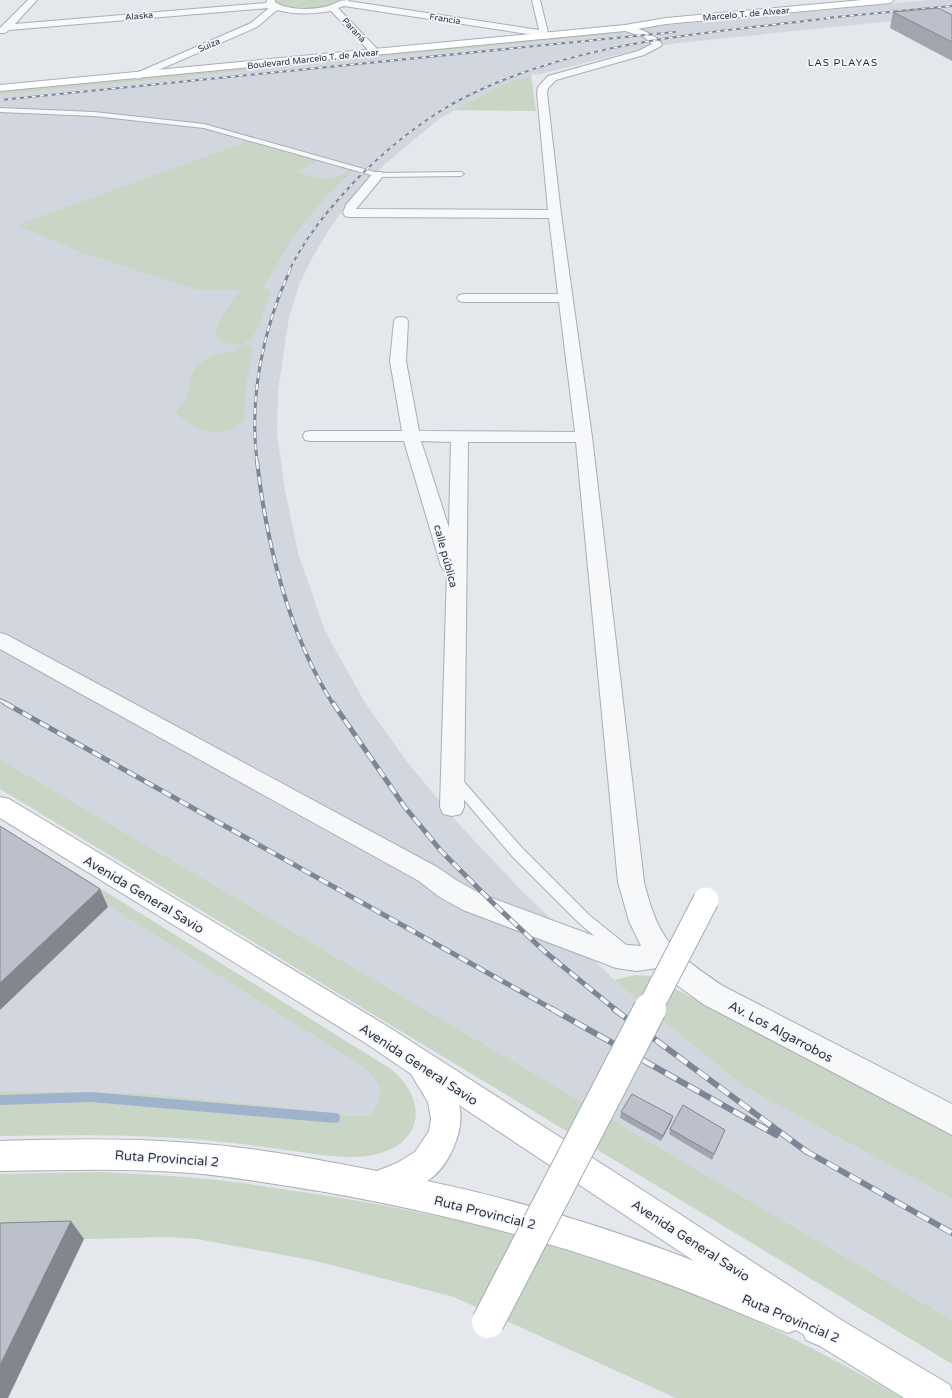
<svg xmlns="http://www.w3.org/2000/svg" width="952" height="1398" viewBox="0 0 952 1398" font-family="'Varela Round',sans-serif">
  <rect width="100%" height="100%" fill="#e4e7ec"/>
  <g fill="#d2d6de">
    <polygon points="928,0 952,0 952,15 687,42 649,47 540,74 531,75 480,96 439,119 385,164 352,198 328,231 311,260 299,285 289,317 278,390 277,434 285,490 298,553 325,631 364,701 408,763 456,821 521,890 625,990 743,1086 952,1199 952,1320 0,759 0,95 627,33 646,27"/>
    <polygon points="0,837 366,1069 377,1079 381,1095 379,1104 369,1116 351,1116 253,1104 139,1093 0,1091"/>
  </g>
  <g fill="#c9d6c5">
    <path d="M275,0H339C333,11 297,11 285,8C282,7 278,4 274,2Z"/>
    <polygon points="612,31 627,33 0,95 0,91"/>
    <polygon points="531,75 536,111 454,110 496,88"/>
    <path d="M249,141L314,159L315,163L298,171C319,180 329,183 350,170L353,171L327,196L308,217L292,239L262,289L268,290L270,294C259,321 256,360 217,338L216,330L223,315L235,296L244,290H198L83,253L17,225Z"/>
    <path d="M246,344L253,347L246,387L244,421C214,441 201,432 175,413C178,409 183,405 185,401C189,395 189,384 191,377C196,359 218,353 234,352L237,348Z"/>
    <polygon points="0,759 952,1320 952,1364 0,789"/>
    <path d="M0,826L391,1069C431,1103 422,1148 367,1156C345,1159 323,1155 301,1152C272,1148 243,1144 214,1141C143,1134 72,1135 0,1136V1091L139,1093L253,1104L351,1116H369C385,1097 384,1086 366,1069L0,837Z"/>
    <polygon points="634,975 650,976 672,987 952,1134 952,1199 743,1086 625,990 615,980"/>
    <path d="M99,1172C139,1174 178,1176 218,1180C248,1183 279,1189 310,1193C428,1211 546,1238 658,1280C742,1311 825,1353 902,1398H676L454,1297L316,1261L197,1239L171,1237L0,1241V1174Z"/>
  </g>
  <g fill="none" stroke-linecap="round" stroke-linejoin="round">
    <polygon fill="#9fb4cc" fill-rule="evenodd" points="91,1092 335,1113 339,1114 340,1118 339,1122 335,1123 91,1102 0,1105 0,1095"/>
    <defs>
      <g id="service">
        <polygon points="0,108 94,112 204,124 378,173 461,172 464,174 461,176 378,177 204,128 94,116 0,112"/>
        <polygon points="453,773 458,775 522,848 589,915 630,948 632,953 630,958 625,959 620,958 579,923 512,856 448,781 447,778 448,775"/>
      </g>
      <g id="minor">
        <path d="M28,0H37L15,24L266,3L267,0H275V2C288,11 313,10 328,6C338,3 338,0 349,0L348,1L539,30L532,0H540L548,33L551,36L546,39L541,36L344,6L338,8L379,51L381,53L376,56L373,55L331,11C313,14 295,15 277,10L257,27L138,79L133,76L134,74L251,23L269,8L9,30L5,33H0V28Z"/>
        <path d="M625,25C639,29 653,32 662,44L661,46L644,55L556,80L548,88L547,93L561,214L592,437L644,882C659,942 673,952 723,986L952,1104V1135L703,1004L670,980L657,968L637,971L616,968L463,910L438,896L419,881L0,649V633L7,635L437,867L456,880L481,894L616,944L641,946L629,921L618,882L576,442H468L464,807L461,814L452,816L443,814L440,807L447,571L444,570L441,566L404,441H311L305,440L303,436L305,432L311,431H402L390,361L394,321L396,318L401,317L406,318L408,321L406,361L419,431L575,432L559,302H464L459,301L457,298L459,295L464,294H558L549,218L349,217L345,216L343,213L346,205L374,172H382L384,175L356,209L548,210L537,93L538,87L548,76L638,51L652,44L644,37L622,30L620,28ZM421,441L451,442L449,528Z"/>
      </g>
      <g id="secondary">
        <polygon points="862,0 894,0 890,3 666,24 625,31 0,91 0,85 625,25 666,18"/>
        <path d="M0,797L9,799L387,1026L675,1211L843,1321L950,1385L952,1391V1398H904L820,1346L806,1340L804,1335L796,1330L788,1333C739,1313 690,1291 640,1274C538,1237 432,1211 325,1192C281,1185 236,1177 192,1173C128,1168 64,1170 0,1171V1141C64,1139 127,1138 191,1143C253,1147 315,1159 377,1171L397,1163L415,1152L429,1131L431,1119L428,1102L411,1074L367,1044L0,818ZM459,1105L694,1261C607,1227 518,1200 427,1181C448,1169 466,1129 459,1105Z"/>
      </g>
    </defs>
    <use href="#service" stroke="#a9aeb7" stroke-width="2"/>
    <use href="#minor" stroke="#a9aeb7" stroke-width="2"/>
    <use href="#secondary" stroke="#a9aeb7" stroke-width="2"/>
    <use href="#service" fill="#f7f8fa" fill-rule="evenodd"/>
    <use href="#minor" fill="#f7f8fa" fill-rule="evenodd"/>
    <use href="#secondary" fill="#fff" fill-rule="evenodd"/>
    <defs>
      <g id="rail-far4">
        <polyline points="826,18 952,6"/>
        <polyline points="0,100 675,32"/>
        <path d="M289,271C305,237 329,209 354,182C383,152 416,125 452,104C567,41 703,34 830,18"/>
      </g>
      <path id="rail-far3" d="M257,462C249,396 263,329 290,270"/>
      <g id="rail-far2">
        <path d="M257,461C266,542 289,635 333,704"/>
        <polyline points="0,700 7,704"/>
      </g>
      <g id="rail-far1">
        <polyline points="5,703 554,1010"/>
        <polyline points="333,703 404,806 442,852 493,903 544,951 616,1010"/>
      </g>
      <g id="rail">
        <polyline points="552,1009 776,1135"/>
        <polyline points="614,1009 807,1152"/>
        <polyline points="804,1150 952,1233"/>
      </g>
    </defs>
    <use href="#rail-far4" stroke="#7d8696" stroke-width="2"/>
    <use href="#rail-far3" stroke="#7d8696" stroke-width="3"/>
    <use href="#rail-far2" stroke="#7d8696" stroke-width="4"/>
    <use href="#rail-far1" stroke="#7d8696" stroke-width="5"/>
    <use href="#rail" stroke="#7d8696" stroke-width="6"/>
    <use href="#rail-far4" stroke="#f4f6f9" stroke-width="1.5" stroke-dasharray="4" stroke-linecap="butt"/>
    <use href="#rail-far3" stroke="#f4f6f9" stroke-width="2" stroke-dasharray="6" stroke-linecap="butt"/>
    <use href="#rail-far2" stroke="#f4f6f9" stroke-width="2.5" stroke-dasharray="8" stroke-linecap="butt"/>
    <use href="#rail-far1" stroke="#f4f6f9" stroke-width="3.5" stroke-dasharray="10" stroke-linecap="butt"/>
    <use href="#rail" stroke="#f4f6f9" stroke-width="4.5" stroke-dasharray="13" stroke-linecap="butt"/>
    <defs>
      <polyline id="primary-bridge-far1" points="649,1010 706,900"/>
      <polyline id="primary-bridge" points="488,1322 650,1009"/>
    </defs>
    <use href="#primary-bridge-far1" stroke="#a3abb8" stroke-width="27" stroke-linecap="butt"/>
    <use href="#primary-bridge" stroke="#a3abb8" stroke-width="34" stroke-linecap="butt"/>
    <use href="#primary-bridge-far1" stroke="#fff" stroke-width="25"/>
    <use href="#primary-bridge" stroke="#fff" stroke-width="32"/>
  </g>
  <g fill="#a1a5ae">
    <polygon points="893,12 952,15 952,61 890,28"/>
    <polygon points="621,1112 673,1116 671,1122 661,1141 620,1118"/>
    <polygon points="670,1129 723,1135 712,1160 669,1134"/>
  </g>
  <g fill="#83868d">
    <polygon points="100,889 108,907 0,1010 0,983"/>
    <polygon points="673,1116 671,1122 661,1141 663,1136"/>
    <polygon points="71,1221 84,1239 8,1398 0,1398 0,1365"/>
  </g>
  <g fill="#bbc0ca" stroke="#83868d">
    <polygon points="938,8 952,15 952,42 893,12"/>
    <polygon points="0,826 100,889 0,983"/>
    <polygon points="632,1094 673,1116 663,1136 621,1112"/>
    <polygon points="683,1105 725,1130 714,1154 670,1129"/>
    <polygon points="71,1221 0,1365 0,1223"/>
  </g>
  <g text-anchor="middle" stroke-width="3.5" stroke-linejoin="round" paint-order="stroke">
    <g font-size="9" fill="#2b3445" stroke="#f4f6f9">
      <text transform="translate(746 14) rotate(-5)" y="3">Marcelo T. de Alvear</text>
      <text transform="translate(139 16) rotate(-5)" y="3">Alaska</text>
      <text transform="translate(445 19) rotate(9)" y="3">Francia</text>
      <text transform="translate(354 30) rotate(47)" y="3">Paraná</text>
      <text transform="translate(209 45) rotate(-24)" y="3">Suiza</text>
      <text transform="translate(313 59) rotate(-6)" y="3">Boulevard Marcelo T. de Alvear</text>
    </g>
    <g font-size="10" letter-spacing="1" fill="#1d2536" stroke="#f4f6f9">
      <text x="843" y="66">LAS PLAYAS</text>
    </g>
    <g font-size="11" fill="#2b3445" stroke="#f4f6f9">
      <text transform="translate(446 556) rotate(75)" y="4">calle pública</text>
    </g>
    <g font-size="13" fill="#2b3445" stroke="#f4f6f9">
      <text transform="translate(144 894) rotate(31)" y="5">Avenida General Savio</text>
      <text transform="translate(781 1031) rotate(28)" y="5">Av. Los Algarrobos</text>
      <text transform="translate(419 1064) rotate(33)" y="5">Avenida General Savio</text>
      <text transform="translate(167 1158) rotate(4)" y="5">Ruta Provincial 2</text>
      <text transform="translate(485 1212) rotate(14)" y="5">Ruta Provincial 2</text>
      <text transform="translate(691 1240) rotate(33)" y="5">Avenida General Savio</text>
      <text transform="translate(791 1318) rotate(23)" y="5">Ruta Provincial 2</text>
    </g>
  </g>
</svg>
